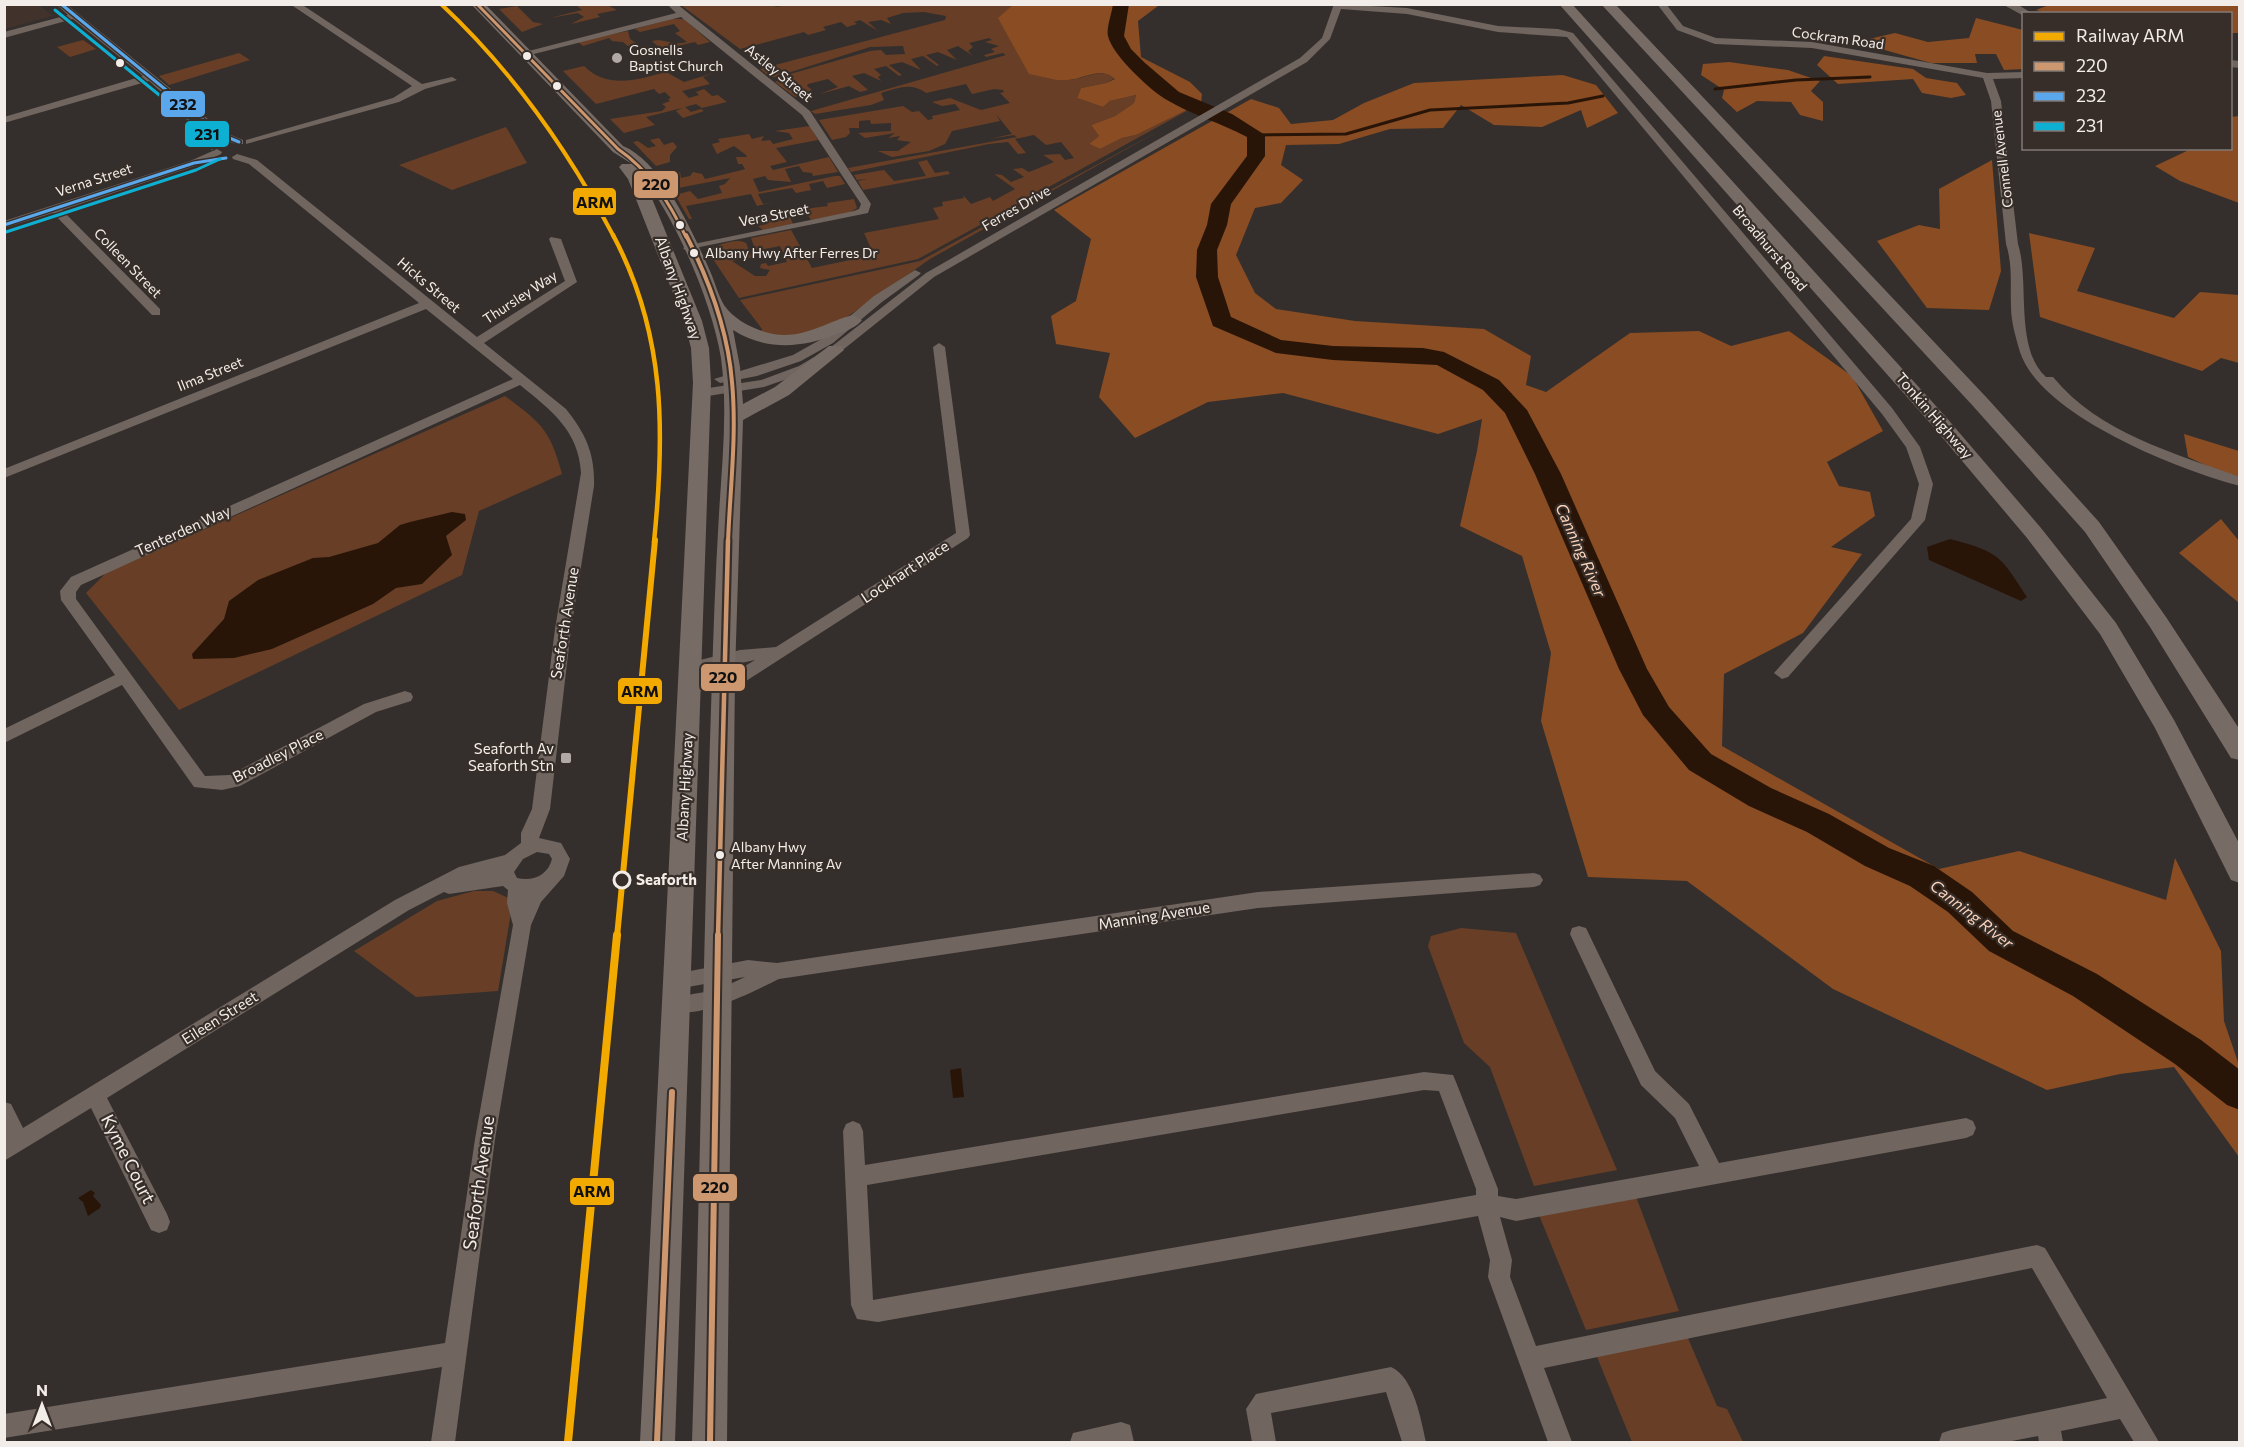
<svg xmlns="http://www.w3.org/2000/svg" width="2244" height="1447" viewBox="0 0 2244 1447" font-family="Commissioner,sans-serif">
  <rect width="100%" height="100%" fill="#342f2c"/>
  <polygon fill="#41322b" points="5,4 39,5 53,16 5,29"/>
  <g fill="#683f26">
    <path d="M798,4L1014,5L999,18L1029,73C1041,76 1057,82 1068,80C1085,79 1100,67 1115,78L1106,83L1081,88L1077,98L1103,107L1110,101L1136,95L1134,103L1115,116L1091,125L1099,136L1089,144L1100,149L1122,138L1136,135L1201,103L918,259L739,298L707,250C718,246 735,237 746,243L752,257L732,261L755,276H766L770,270L760,268L761,264L766,263L768,266L787,262L780,246L760,250L762,254L757,255L751,238L791,230L812,268L874,255L864,233L939,219L933,208L943,206L942,202L964,198L963,195L971,204L990,197L993,201L1015,189L994,174L1002,175L1011,182L1024,177L1013,169L1022,168L1029,172L1054,162L1043,155L1060,154L1065,160L1074,158L1061,142L1046,145L1034,135L1015,139L1026,153L1018,154L1008,142L989,144L851,172L848,168L1017,137L1014,135L989,139L1012,134L996,114L1000,121L952,131L945,144L929,151L892,157L878,151H898L911,142L897,140L900,136L888,138L895,133L865,138L858,133L891,131V123L871,124L870,120L859,121V128H849L850,133L846,137L832,140L819,120L903,106L912,112L919,111L928,120L933,119L932,116L960,110L955,104L942,106L932,102L950,98L981,110L1010,103L1000,93L1004,92L1003,90L994,89L972,94L966,84L926,93C911,82 898,88 881,93L884,100L871,105L815,114L811,111L1006,55L1003,53L986,57L984,55L995,52L991,49L999,46L985,42L992,40L989,38L969,43L973,47L968,51L973,56L958,46L947,50L957,60L938,52L926,55L939,65L937,66L923,56L911,59L921,70L902,62L889,65L902,75L899,76L886,66L874,69L881,75L878,77L881,81L864,73L852,76L868,90L860,92L849,86L820,94L838,87L828,79L808,84L807,86L812,90L795,97L775,82L785,78L780,77L870,51L881,50L886,55L905,54L903,46L870,47L775,77H770L760,69L945,20L946,16L924,12L903,13L887,18L891,24L881,20L868,22L878,31L860,20L854,22L857,24L847,27L841,22L823,27L826,30L808,35L804,32L740,49L681,5H779L774,7Z"/>
    <polygon points="576,5 607,5 617,10 597,14 600,17 571,24 584,17 578,13 550,18 582,10"/>
    <polygon points="517,6 533,22 543,24 522,32 499,9"/>
    <path d="M671,19H684L710,42L698,45L695,42L677,46L681,49C669,52 661,50 652,41C665,38 671,46 687,42L675,33L680,31L674,24L640,32L635,29Z"/>
    <polygon points="628,31 630,39 639,45 629,47 623,42 612,41 609,38 583,46 577,41"/>
    <polygon points="83,40 96,49 70,57 57,47"/>
    <polygon points="239,53 250,60 169,85 159,76"/>
    <path d="M584,66C607,89 637,80 666,72L684,82L717,72L703,77L710,84L682,91L689,98L699,95L696,92L704,89L712,96L718,95L727,102L702,108L696,104L685,107L691,112L701,109L704,111L683,118L676,111L682,108L646,117L655,125L624,133L610,119L662,111L666,107L662,104L670,101L668,99L671,98L665,92L659,94L654,89L596,104L563,71Z"/>
    <polygon points="810,126 818,140 776,148 787,162 770,166 773,170 829,157 838,172 813,176 812,173 803,172 799,166 785,169 791,182 768,180 765,176 753,179 759,192 835,176 840,176 845,184 827,188 823,181 809,184 811,190 796,193 792,188 758,194 763,204 774,202 757,206 751,194 686,206 692,219 689,219 675,195 690,191 698,199 722,193 719,186 725,184 730,178 673,189 663,175 680,172 681,178 690,176 693,172 702,174 705,179 742,170 745,169 742,164 738,164 736,157 747,157 746,155 734,146 717,154 712,144 720,142 718,139 749,134 752,139 764,136 761,141 770,140 773,144 793,139 789,133 775,131"/>
    <polygon points="506,127 527,163 452,190 399,165"/>
    <polygon points="1166,127 930,259 834,326 801,338 761,333 762,329 740,300 920,261"/>
    <polygon points="659,138 664,145 673,142 677,147 670,155 670,162 656,166 633,142 638,141 648,148 656,146 650,140"/>
    <polygon points="927,160 935,173 948,171 950,174 863,190 858,181 867,179 857,180 854,175 884,170 894,181 926,176 918,162"/>
    <polygon points="854,199 857,208 849,213 811,220 804,209 828,206 827,203"/>
    <polygon points="787,211 793,224 763,230 758,226 767,224 763,217"/>
    <path d="M505,396C541,423 550,429 562,474L479,511L462,575L179,710L86,593L106,573Z"/>
    <polygon points="474,891 493,891 513,900 498,991 416,997 354,951 437,901"/>
    <polygon points="1461,928 1516,933 1617,1170 1534,1186 1490,1067 1464,1043 1428,946 1431,936"/>
    <polygon points="1635,1194 1679,1311 1586,1330 1537,1210"/>
    <polygon points="1687,1336 1717,1406 1727,1409 1743,1442 1632,1442 1595,1352"/>
  </g>
  <g fill="#894c23">
    <path d="M1014,4L1156,5L1158,6L1138,21L1141,57L1190,82L1202,94L1201,103L1136,135L1122,138L1100,149L1089,144L1099,136L1091,125L1115,116L1134,103L1136,95L1110,101L1103,107L1077,98L1081,88L1106,83L1115,79C1101,66 1084,79 1068,80C1057,82 1041,76 1029,74L998,18Z"/>
    <polygon points="2049,5 2239,5 2239,33 2231,33 2230,14 2049,14 2036,10"/>
    <polygon points="1976,18 2023,30 2023,58 2021,59 2023,60 2023,69 2004,70 1996,54 1975,54 1977,63 1931,63 1856,42 1895,33 1928,42 1969,38"/>
    <polygon points="1824,56 1913,69 1926,78 1957,83 1966,95 1951,98 1922,93 1913,79 1838,84 1817,65"/>
    <polygon points="1729,62 1788,70 1820,81 1811,91 1823,102 1823,121 1800,115 1791,102 1757,101 1737,112 1722,98 1724,90 1701,75 1703,64"/>
    <polygon points="1563,75 1596,85 1618,113 1587,128 1581,110 1542,127 1494,125 1461,105 1443,128 1390,129 1339,144 1286,145 1281,165 1303,180 1281,203 1255,208 1236,255 1255,293 1276,309 1355,321 1484,329 1531,356 1526,385 1546,392 1630,333 1699,331 1731,346 1789,331 1852,376 1883,431 1827,462 1839,486 1870,492 1875,516 1831,547 1862,554 1803,633 1724,674 1722,746 1939,869 2019,851 2166,900 2175,858 2221,951 2224,1021 2239,1065 2239,1157 2174,1067 2120,1074 2047,1090 1833,989 1687,881 1588,877 1541,721 1551,653 1522,556 1460,526 1477,451 1482,419 1438,434 1283,393 1208,402 1135,438 1099,397 1110,353 1056,344 1051,316 1076,301 1091,239 1054,210 1251,99 1279,108 1291,124 1333,120 1364,103 1414,83"/>
    <polygon points="2239,116 2239,203 2180,181 2155,166 2191,149 2230,148 2231,117"/>
    <polygon points="1992,160 2001,271 1989,310 1927,308 1877,241 1919,225 1940,229 1939,189"/>
    <polygon points="2029,233 2095,248 2077,291 2174,318 2200,292 2239,295 2239,363 2221,358 2202,371 2040,317"/>
    <polygon points="2184,434 2239,451 2239,481 2188,457"/>
    <polygon points="2221,519 2239,541 2239,603 2179,553"/>
  </g>
  <g fill="#291508">
    <polygon points="452,512 465,514 466,520 446,536 452,555 422,584 396,588 373,604 272,649 234,658 193,659 192,654 224,619 229,601 258,580 313,558 329,557 378,543 400,525 410,522"/>
    <path d="M1950,539C1999,552 2000,555 2027,597L2021,601L1929,560L1927,547Z"/>
    <polygon points="961,1068 964,1097 953,1098 950,1070"/>
    <polygon points="91,1190 95,1193 93,1196 101,1205 100,1208 88,1216 83,1202 78,1198"/>
  </g>
  <g fill="none" stroke-linecap="round" stroke-linejoin="round">
    <g stroke="#291508" stroke-width="3">
      <polyline points="2236,4 2240,5"/>
      <polyline points="1715,89 1796,80 1870,77"/>
      <polyline points="1256,135 1346,134 1430,110 1568,103 1603,96"/>
    </g>
    <path fill="#291508" fill-rule="evenodd" d="M1113,4H1129L1124,36L1131,49L1145,63L1179,92L1232,114L1265,135V156L1231,204L1227,225L1217,250L1218,277L1231,317L1281,340L1333,346L1423,348L1444,352L1499,380L1527,410L1561,474L1647,669L1669,707L1711,754L1771,788L1829,814L1889,848L1934,866L1972,892L2013,931L2097,974L2201,1040L2240,1070V1110L2227,1105L2175,1064L2073,996L1989,951L1948,912L1910,886L1865,866L1807,832L1749,806L1689,770L1643,715L1619,669L1535,474L1505,413L1483,390L1437,365L1333,360L1276,353L1213,326L1196,277L1197,250L1207,225L1211,204L1247,156V137C1221,123 1192,115 1167,100C1151,91 1112,55 1108,36C1106,28 1112,13 1113,4Z"/>
    <g fill="#70655f" fill-rule="evenodd">
      <path d="M56,4H66L224,132L243,140V144C218,147 168,97 149,81L4,123V117L143,76L73,19L4,38V32L68,15Z"/>
      <polygon points="290,4 301,4 422,84 452,77 457,80 425,89 399,102 246,144 246,140 393,98 412,86"/>
      <polygon points="667,4 677,4 810,111 871,204 868,213 685,250 683,248 689,245 854,211 859,209 861,204 802,115 681,17 526,56 521,53 676,13"/>
      <polygon points="1334,4 1407,8 1498,26 1558,29 1573,33 1892,408 1920,447 1933,484 1925,520 1788,677 1782,679 1774,673 1911,519 1919,484 1906,447 1882,414 1567,37 1498,32 1407,14 1341,9 1330,39 1307,62 934,277 839,353 807,372 764,387 702,397 696,393 702,389 761,380 799,366 831,347 926,273 1300,58 1322,38"/>
      <path d="M1657,4H1666L1683,26L1716,38L1812,42L1987,73L2024,72V78L1993,79L2001,101L2018,244C2030,281 2014,348 2046,377H2053C2099,433 2174,453 2240,477V486C2178,470 2040,415 2020,352C2016,338 2011,322 2011,307C2010,285 2013,266 2006,244L1991,101L1983,78L1812,48L1715,44L1677,30Z"/>
      <polygon points="217,149 222,152 221,154 198,165 62,210 160,309 160,315 152,315 53,213 4,228 4,221 190,161"/>
      <path d="M237,154L257,160L477,337L565,281L549,239L551,237L561,239L577,282L484,343L566,409C586,434 595,454 594,486L571,629L550,809L539,838L561,843L570,859L564,876L541,902L531,925L495,1139L455,1442H431L442,1367L4,1438V1414L445,1343L475,1139L513,925L507,903L508,890L503,886L449,894L444,892L409,910L107,1098L167,1214L170,1222L167,1230L159,1233L151,1230L91,1108L4,1161V1102L11,1104L23,1128L395,900L459,867L505,855L521,843V833L532,809L555,629L581,473C579,431 551,410 520,385L81,585L76,592V599L205,776L230,775L364,704L405,691L411,693L413,697L411,701L376,712L240,786L222,790L194,787L122,685L4,743V729L115,675L61,600L60,591L71,577L513,379L426,309L4,478V469L419,303L249,164L233,159L232,157ZM537,852L549,854L552,859C548,875 533,882 517,878L514,872L523,859Z"/>
      <polygon points="915,270 921,273 919,275 882,302 833,343 801,361 757,376 720,383 714,379 793,355 825,337 874,296"/>
      <polygon points="939,343 945,347 970,535 968,538 746,681 689,694 683,692 681,688 683,684 735,672 755,660 690,674 682,668 684,664 740,650 776,647 956,533 933,347"/>
      <path d="M1534,873L1540,875L1543,880L1540,885L1534,887L1258,908L779,979C752,992 699,1021 669,1010L666,1004L669,998L717,990L745,977L676,989L669,987L666,981L669,975L748,960L777,963L1258,892Z"/>
      <path d="M1579,926L1586,928L1655,1071L1689,1104L1719,1163L1966,1118L1973,1121L1976,1128L1973,1135L1966,1138L1516,1221L1500,1217L1512,1260L1510,1277L1536,1346L2037,1245L2045,1248L2159,1442H2134L2120,1419L2061,1431L2063,1442H2039L2038,1436L2007,1442H1939L1942,1433L1951,1430L2107,1398L2032,1268L1544,1368L1572,1442H1548L1488,1277L1490,1260L1478,1216L878,1322L857,1319L851,1305L843,1131L846,1124L853,1121L860,1124L863,1131L865,1165L1424,1072L1453,1075L1456,1082L1498,1189V1196L1516,1199L1699,1166L1675,1118L1641,1085L1570,934L1572,928ZM1424,1090L1439,1091L1476,1189V1195L873,1300L867,1185Z"/>
      <path d="M1391,1367C1414,1377 1421,1420 1426,1442H1402L1386,1392L1271,1413L1276,1442H1252L1246,1409L1256,1394Z"/>
      <polygon points="1121,1422 1130,1425 1134,1442 1070,1442 1073,1433"/>
    </g>
    <g fill="#70655e" fill-rule="evenodd">
      <polygon points="2002,4 2017,4 2033,14 2024,14 2024,16"/>
      <polygon points="2230,60 2240,61 2240,68 2230,67"/>
    </g>
    <g fill="#776b65" fill-rule="evenodd">
      <path d="M471,4H485L623,146C662,162 693,233 710,271C715,282 718,295 724,305C735,322 764,335 784,335C810,335 829,321 853,315L862,320C857,327 846,331 837,334C802,348 766,351 733,330L740,367L743,404L775,387L829,346H841L844,350L789,395L743,420L735,673L727,1442H692C700,1198 703,953 711,709C713,644 715,579 719,514C722,462 728,410 721,358C712,302 674,213 637,170L644,179L702,321L709,348L711,383L675,1442H640L693,383L691,348L684,321L628,179L619,167L622,164H632L613,152Z"/>
      <polygon points="1559,4 1572,4 1945,416 2041,528 2116,623 2174,720 2240,845 2240,883 2231,880 2155,728 2100,634 2027,538 1931,424"/>
      <polygon points="1601,4 1615,4 1987,398 2099,522 2166,617 2240,730 2240,760 2231,758 2150,627 2085,532 1973,406"/>
    </g>
    <defs>
      <path id="bus-1-far3" d="M477,4L618,149C650,171 669,202 686,237"/>
      <path id="bus-1-far2" d="M686,235C709,280 728,332 732,382C737,435 730,489 728,542"/>
      <polyline id="bus-1-far1" points="718,937 728,540"/>
      <g id="bus-1">
        <polyline points="657,1442 672,1092"/>
        <polyline points="710,1442 718,935"/>
      </g>
      <g id="bus-2">
        <polyline points="61,4 220,134 239,142"/>
        <polyline points="4,225 194,163 226,158"/>
      </g>
      <g id="bus-3">
        <polyline points="55,10 212,138 212,148"/>
        <polyline points="6,232 196,170 220,159"/>
      </g>
    </defs>
    <use href="#bus-1-far3" stroke="#372e29" stroke-width="6"/>
    <use href="#bus-1-far2" stroke="#372e29" stroke-width="8"/>
    <use href="#bus-1-far1" stroke="#372e29" stroke-width="9"/>
    <use href="#bus-1" stroke="#372e29" stroke-width="10"/>
    <use href="#bus-2" stroke="#372e29" stroke-width="6"/>
    <use href="#bus-3" stroke="#372e29" stroke-width="6"/>
    <use href="#bus-1-far3" stroke="#cd976f" stroke-width="3"/>
    <use href="#bus-1-far2" stroke="#cd976f" stroke-width="4"/>
    <use href="#bus-1-far1" stroke="#cd976f" stroke-width="4.5"/>
    <use href="#bus-1" stroke="#cd976f" stroke-width="6"/>
    <use href="#bus-2" stroke="#5aa8eb" stroke-width="3"/>
    <use href="#bus-3" stroke="#0dafd3" stroke-width="3"/>
    <defs>
      <path id="rail-1-far3" d="M441,4C513,71 568,150 614,237"/>
      <path id="rail-1-far2" d="M613,235C666,334 665,433 654,542"/>
      <polyline id="rail-1-far1" points="617,937 655,540"/>
      <polyline id="rail-1" points="568,1442 617,935"/>
    </defs>
    <use href="#rail-1-far3" stroke="#372e29" stroke-width="7"/>
    <use href="#rail-1-far2" stroke="#372e29" stroke-width="8"/>
    <use href="#rail-1-far1" stroke="#372e29" stroke-width="10"/>
    <use href="#rail-1" stroke="#372e29" stroke-width="12"/>
    <use href="#rail-1-far3" stroke="#f2a900" stroke-width="4"/>
    <use href="#rail-1-far2" stroke="#f2a900" stroke-width="4.5"/>
    <use href="#rail-1-far1" stroke="#f2a900" stroke-width="6"/>
    <use href="#rail-1" stroke="#f2a900" stroke-width="8"/>
  </g>
  <g fill="#f3ede9" stroke="#372e29" stroke-width="2">
    <circle cx="527" cy="56" r="5"/>
    <circle cx="120" cy="63" r="5"/>
    <circle cx="557" cy="86" r="5"/>
    <circle cx="680" cy="225" r="5"/>
    <circle cx="694" cy="253" r="5"/>
    <circle cx="720" cy="855" r="5"/>
  </g>
  <g fill="#b0aaa7" stroke="#372e29" stroke-width="2">
    <circle cx="617" cy="58" r="6"/>
    <rect x="560" y="752" width="12" height="12" rx="3"/>
  </g>
  <circle fill="#372e29" stroke="#f3ede9" stroke-width="3" cx="622" cy="880" r="8"/>
  <g text-anchor="middle" stroke-width="4.5" stroke-linejoin="round" paint-order="stroke">
    <g font-size="14" fill="#f3ede9" stroke="#372e29">
      <text transform="translate(1838 38) rotate(8)" y="5">Cockram Road</text>
      <text transform="translate(779 73) rotate(39)" y="5">Astley Street</text>
      <text transform="translate(2002 159) rotate(-97)" y="5">Connell Avenue</text>
      <text transform="translate(94 180) rotate(-18)" y="5">Verna Street</text>
      <text transform="translate(1016 208) rotate(-30)" y="5">Ferres Drive</text>
      <text transform="translate(774 215) rotate(-11)" y="5">Vera Street</text>
      <text transform="translate(1770 248) rotate(50)" y="5">Broadhurst Road</text>
      <text transform="translate(128 263) rotate(46)" y="5">Colleen Street</text>
      <text transform="translate(429 285) rotate(40)" y="5">Hicks Street</text>
      <text transform="translate(520 297) rotate(-33)" y="5">Thursley Way</text>
      <text transform="translate(210 374) rotate(-22)" y="5">Ilma Street</text>
    </g>
    <g font-size="14" fill="#f3ede9" stroke="#372e29" text-anchor="start">
      <text x="629" y="55">Gosnells<tspan x="629" dy="16">Baptist Church</tspan></text>
    </g>
    <g font-size="14" fill="#f3ede9" stroke="#372e29" text-anchor="start">
      <text x="705" y="258">Albany Hwy After Ferres Dr</text>
      <text x="731" y="852">Albany Hwy<tspan x="731" dy="17">After Manning Av</tspan></text>
    </g>
    <g font-size="15" fill="#f3ede9" stroke="#372e29">
      <text transform="translate(678 288) rotate(70)" y="5">Albany Highway</text>
      <text transform="translate(1934 416) rotate(49)" y="5">Tonkin Highway</text>
      <text transform="translate(183 531) rotate(-24)" y="5">Tenterden Way</text>
      <text transform="translate(905 572) rotate(-33)" y="5">Lockhart Place</text>
      <text transform="translate(565 623) rotate(-81)" y="5">Seaforth Avenue</text>
      <text transform="translate(278 756) rotate(-27)" y="5">Broadley Place</text>
      <text transform="translate(685 787) rotate(-87)" y="5">Albany Highway</text>
      <text transform="translate(1154 916) rotate(-9)" y="5">Manning Avenue</text>
      <text transform="translate(220 1018) rotate(-32)" y="5">Eileen Street</text>
    </g>
    <g font-size="15" fill="#f3ede9" stroke="#372e29" text-anchor="end">
      <text x="554" y="754">Seaforth Av<tspan x="554" dy="17">Seaforth Stn</tspan></text>
    </g>
    <g font-size="15" font-weight="bold" fill="#f3ede9" stroke="#372e29" text-anchor="start">
      <text x="636" y="885">Seaforth</text>
    </g>
    <g font-size="16" font-style="italic" fill="#fcd3bb" stroke="#372e29">
      <text transform="translate(1581 550) rotate(66)" y="6">Canning River</text>
      <text transform="translate(1972 914) rotate(38)" y="6">Canning River</text>
    </g>
    <g font-size="18" fill="#f3ede9" stroke="#372e29">
      <text transform="translate(128 1159) rotate(63)" y="6">Kyme Court</text>
      <text transform="translate(479 1183) rotate(-82)" y="6">Seaforth Avenue</text>
    </g>
  </g>
  <g stroke="#372e29" stroke-width="2">
    <rect x="160" y="90" width="46" height="28" rx="6" fill="#5aa8eb"/>
    <rect x="184" y="120" width="46" height="28" rx="6" fill="#0dafd3"/>
    <rect x="633" y="170" width="46" height="29" rx="6" fill="#cd976f"/>
    <rect x="572" y="187" width="45" height="29" rx="6" fill="#f2a900"/>
    <rect x="700" y="663" width="46" height="29" rx="6" fill="#cd976f"/>
    <rect x="617" y="677" width="46" height="28" rx="6" fill="#f2a900"/>
    <rect x="692" y="1173" width="46" height="29" rx="6" fill="#cd976f"/>
    <rect x="569" y="1177" width="46" height="29" rx="6" fill="#f2a900"/>
  </g>
  <g font-size="16" text-anchor="middle" font-weight="bold" fill="#111">
    <text x="183" y="110">232</text>
    <text x="207" y="140">231</text>
    <text x="656" y="190">220</text>
    <text x="595" y="208">ARM</text>
    <text x="723" y="683">220</text>
    <text x="640" y="697">ARM</text>
    <text x="715" y="1193">220</text>
    <text x="592" y="1197">ARM</text>
  </g>
  <rect width="2244" height="1447" fill="none" stroke="#f3ede9" stroke-width="12"/>
  <rect x="2022" y="12" width="210" height="138" fill="#372e29" stroke="#827a76" stroke-width="1.5"/>
  <rect x="2034" y="32" width="30" height="9" fill="#f2a900" stroke="#827a76" stroke-width="1.5"/>
  <text x="2076" y="42" font-size="18" fill="#f3ede9">Railway ARM</text>
  <rect x="2034" y="62" width="30" height="9" fill="#cd976f" stroke="#827a76" stroke-width="1.5"/>
  <text x="2076" y="72" font-size="18" fill="#f3ede9">220</text>
  <rect x="2034" y="92" width="30" height="9" fill="#5aa8eb" stroke="#827a76" stroke-width="1.5"/>
  <text x="2076" y="102" font-size="18" fill="#f3ede9">232</text>
  <rect x="2034" y="122" width="30" height="9" fill="#0dafd3" stroke="#827a76" stroke-width="1.5"/>
  <text x="2076" y="132" font-size="18" fill="#f3ede9">231</text>
  <g transform="translate(42 1405)" stroke="#372e29" stroke-width="4.5" paint-order="stroke">
  <path d="M0-4.5L10 22L0 15L-10 22Z" fill="#f3ede9"/>
  <text y="-9" font-size="16" font-weight="bold" text-anchor="middle" fill="#f3ede9">N</text>
  </g>
</svg>
